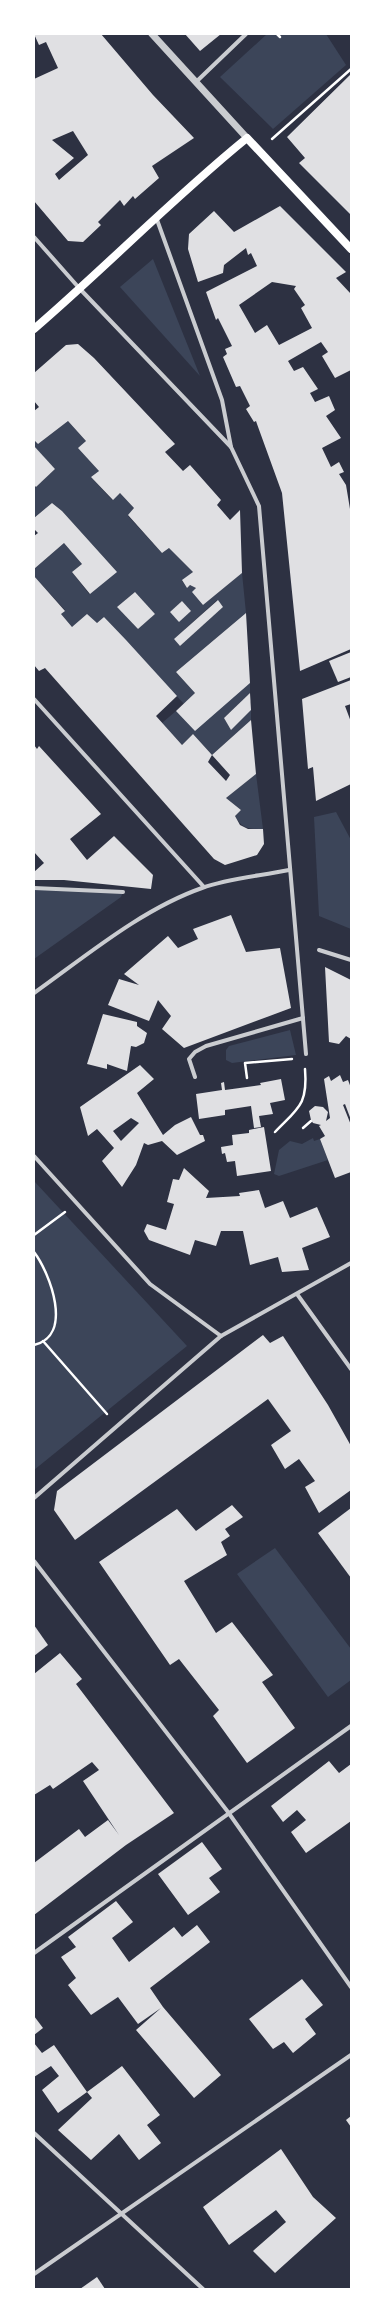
<svg xmlns="http://www.w3.org/2000/svg" width="385" height="2323" viewBox="0 0 385 2323" font-family="'Fira Sans Condensed',sans-serif">
  <rect width="100%" height="100%" fill="#2d3142"/>
  <g fill="#3c4559" fill-rule="evenodd">
    <polygon points="267,34 326,34 346,65 273,129 220,77"/>
    <polygon points="153,259 200,376 120,287"/>
    <path d="M68,421L86,441L79,448L99,471L91,477L112,500L120,493L134,508L128,516L162,553L169,548L193,572L182,581L187,588L190,585L196,588L193,592L203,605L242,573L246,613L176,672L195,693L184,704L104,617L97,623L72,627L61,614L65,610L34,576V569L64,543L82,564L72,572L89,594L116,572L62,511L52,503L34,518V485L36,487L55,469L34,447V440L38,444ZM135,592L155,614L138,629L117,607ZM217,600L223,607L180,646L174,639ZM182,601L191,611L179,621L170,612Z"/>
    <polygon points="250,683 250,693 224,718 231,729 251,710 251,720 212,755 193,734 182,745 162,723 176,711"/>
    <path d="M256,774L263,829C249,829 242,829 235,816L241,810L226,798Z"/>
    <polygon points="336,812 351,840 351,929 319,916 314,817"/>
    <polygon points="34,888 123,892 121,897 34,959"/>
    <polygon points="290,1030 296,1055 232,1063 226,1060 226,1050 229,1046"/>
    <polygon points="313,1138 314,1141 320,1139 328,1160 279,1176 274,1174 279,1150 290,1141 302,1144"/>
    <polygon points="34,1181 187,1346 34,1470"/>
    <polygon points="275,1548 351,1649 351,1680 328,1697 237,1574"/>
  </g>
  <g fill="#e0e0e3" fill-rule="evenodd">
    <path d="M34,34H101L153,95L194,138L152,166L159,178L135,199L133,196L124,206L120,200L98,222L101,225L83,242L68,241L34,201V79L58,68L46,42L39,45ZM73,131L88,155L59,180L55,174L74,158L52,140Z"/>
    <polygon points="185,34 221,34 200,51"/>
    <polygon points="351,74 351,215 299,163 305,158 287,137"/>
    <path d="M280,206L346,272L336,278L351,294V370L335,378L322,356L328,352L321,342L288,361L294,371L303,367L318,389L310,393L315,402L329,396L335,410L326,416L341,438L322,448L331,467L339,462L344,472L339,474L346,485L351,515V649L300,671L282,493L257,424L256,421L254,422L246,409L250,406L240,386L236,387L223,357L227,354L225,349L232,346L218,318L216,320L206,292L257,266L251,253L248,255L246,248L224,265L223,273L198,282L188,249L189,234L214,211L234,232ZM272,282L296,286L294,289L305,305L301,308L312,328L279,345L267,325L255,333L239,305Z"/>
    <polygon points="78,344 94,358 175,444 165,452 183,471 190,465 221,500 217,505 230,520 240,510 242,573 203,605 192,592 196,588 190,585 187,588 182,580 193,572 169,548 162,553 128,515 134,508 120,493 113,500 91,477 99,471 78,448 86,441 68,421 38,444 34,440 34,411 39,407 34,401 34,373 66,345"/>
    <polygon points="34,446 55,469 36,487 34,485"/>
    <polygon points="52,503 62,511 117,572 90,594 72,572 82,564 64,543 34,569 34,536 38,533 34,529 34,518"/>
    <polygon points="34,576 65,611 61,614 72,627 87,614 97,623 104,617 126,640 177,696 156,716 182,745 193,734 212,755 208,762 226,781 230,775 212,755 251,720 256,774 226,798 241,810 235,816 240,825 248,829 263,829 264,844 257,855 225,865 214,859 45,668 39,671 34,665"/>
    <polygon points="135,592 155,614 138,629 117,607"/>
    <polygon points="218,600 223,607 180,646 174,639"/>
    <polygon points="182,601 191,611 179,622 170,612"/>
    <polygon points="246,613 250,683 195,731 176,711 195,693 176,672"/>
    <polygon points="351,652 351,677 338,682 329,661"/>
    <polygon points="351,680 351,704 345,706 351,722 351,784 316,801 313,767 308,769 302,699"/>
    <polygon points="250,693 251,710 231,730 224,718"/>
    <polygon points="34,745 37,749 39,746 101,814 70,839 87,860 114,836 153,875 151,889 64,880 34,880 34,872 44,863 34,852"/>
    <polygon points="231,915 246,952 280,948 291,1008 184,1048 162,1029 171,1016 158,1000 149,1021 108,1005 119,979 139,985 124,974 168,936 178,948 198,939 193,929"/>
    <polygon points="325,967 351,980 351,1039 346,1036 339,1044 329,1042"/>
    <polygon points="103,1014 137,1022 137,1026 147,1033 144,1043 136,1047 131,1046 127,1071 107,1064 107,1069 87,1064"/>
    <path d="M140,1065L154,1079L137,1093L163,1135L175,1125L191,1117L200,1135H203L205,1141L177,1155L162,1141L148,1145L144,1143L136,1165L122,1187L102,1161L114,1148L97,1129L88,1136L80,1107ZM131,1118L139,1123L121,1141L113,1131Z"/>
    <polygon points="340,1075 343,1082 348,1080 351,1088 351,1120 345,1104 343,1105 351,1125 351,1172 335,1178 320,1139 325,1136 319,1126 321,1125 313,1123 311,1120 309,1111 315,1106 323,1107 328,1112 326,1121 330,1118 324,1079 329,1076 331,1081"/>
    <polygon points="281,1079 285,1100 270,1103 273,1114 259,1116 261,1127 254,1128 251,1106 225,1110 225,1115 199,1119 196,1094 222,1090 221,1083 224,1082 225,1090 261,1085 260,1083"/>
    <polygon points="264,1127 271,1171 237,1176 235,1161 227,1162 225,1153 222,1154 221,1147 233,1145 232,1135 249,1133 249,1130"/>
    <polygon points="184,1168 209,1191 206,1198 240,1196 239,1193 259,1190 265,1208 283,1201 290,1218 317,1207 330,1237 302,1248 309,1270 282,1272 278,1257 250,1265 243,1231 221,1231 216,1246 195,1240 190,1255 149,1240 144,1231 147,1224 166,1230 174,1204 167,1202 173,1179 179,1180"/>
    <polygon points="263,1335 270,1343 283,1336 328,1405 351,1446 351,1490 319,1513 305,1487 315,1481 299,1459 285,1469 271,1445 291,1431 268,1399 75,1540 54,1510 57,1491"/>
    <polygon points="232,1505 243,1517 225,1529 230,1536 221,1542 227,1555 184,1581 216,1633 232,1622 273,1675 262,1682 295,1728 247,1763 213,1716 219,1710 179,1659 170,1665 99,1562 177,1509 196,1531"/>
    <polygon points="351,1508 351,1578 318,1533"/>
    <polygon points="34,1625 48,1645 34,1656"/>
    <polygon points="60,1653 82,1679 76,1684 174,1813 126,1845 34,1915 34,1863 79,1829 85,1837 108,1820 119,1835 83,1781 99,1770 92,1762 53,1789 50,1785 34,1795 34,1674"/>
    <polygon points="329,1761 339,1773 351,1764 351,1821 306,1853 291,1832 306,1820 297,1810 283,1822 271,1806"/>
    <polygon points="202,1842 222,1869 209,1878 220,1892 188,1915 158,1874"/>
    <polygon points="116,1901 133,1922 112,1938 129,1962 174,1927 182,1937 197,1925 210,1942 150,1988 163,2007 221,2075 194,2098 136,2030 161,2008 138,2024 118,1997 91,2015 68,1985 76,1978 61,1957 76,1947 68,1937"/>
    <polygon points="302,1979 323,2005 305,2019 316,2034 293,2053 284,2042 273,2049 249,2019"/>
    <polygon points="34,2016 43,2028 34,2035"/>
    <polygon points="34,2043 42,2053 54,2045 87,2092 122,2066 160,2115 147,2125 161,2143 139,2160 119,2134 91,2160 58,2130 92,2098 87,2092 58,2113 42,2090 59,2076 51,2066 34,2077"/>
    <polygon points="351,2116 351,2127 346,2120"/>
    <polygon points="281,2149 313,2197 336,2218 275,2273 253,2251 286,2222 276,2210 229,2245 203,2207"/>
    <polygon points="97,2277 105,2289 80,2289"/>
  </g>
  <g fill="none" stroke-linecap="round" stroke-linejoin="round">
    <g stroke="#fff" stroke-width="2.5">
      <polyline points="277,34 280,37"/>
      <polyline points="272,139 351,69"/>
      <polyline points="247,1078 245,1063 292,1059"/>
      <polyline points="303,1128 311,1121"/>
      <path d="M275,1132C298,1108 308,1105 305,1069"/>
      <polyline points="34,1235 65,1212"/>
      <path d="M34,1252C50,1273 74,1336 34,1345"/>
      <polyline points="43,1341 107,1414"/>
    </g>
    <g stroke="#caccd0" stroke-width="4">
      <polyline points="196,82 246,34"/>
      <polyline points="156,217 222,400 231,447 259,506 306,1054"/>
      <polyline points="34,237 80,289 231,447"/>
      <polyline points="34,699 204,887"/>
      <polyline points="34,888 123,892"/>
      <polyline points="319,950 351,960"/>
      <path d="M34,993C86,956 142,909 202,888C229,878 261,876 289,870"/>
      <polyline points="195,1077 189,1059 195,1052 206,1046 303,1018"/>
      <polyline points="34,1156 150,1284 221,1336"/>
      <polyline points="297,1294 351,1369"/>
      <polyline points="34,1498 221,1336 351,1263"/>
      <polyline points="34,1561 228,1812 351,1987"/>
      <polyline points="34,1953 351,1726"/>
      <polyline points="34,2133 203,2289"/>
      <polyline points="34,2274 351,2055"/>
    </g>
    <polyline stroke="#caccd0" stroke-width="7" points="152,34 247,138"/>
    <path stroke="#fff" stroke-width="8" d="M34,329C106,267 173,198 247,138L351,249"/>
  </g>
  <rect width="385" height="2323" fill="none" stroke="#ffffff" stroke-width="70"/>
</svg>
